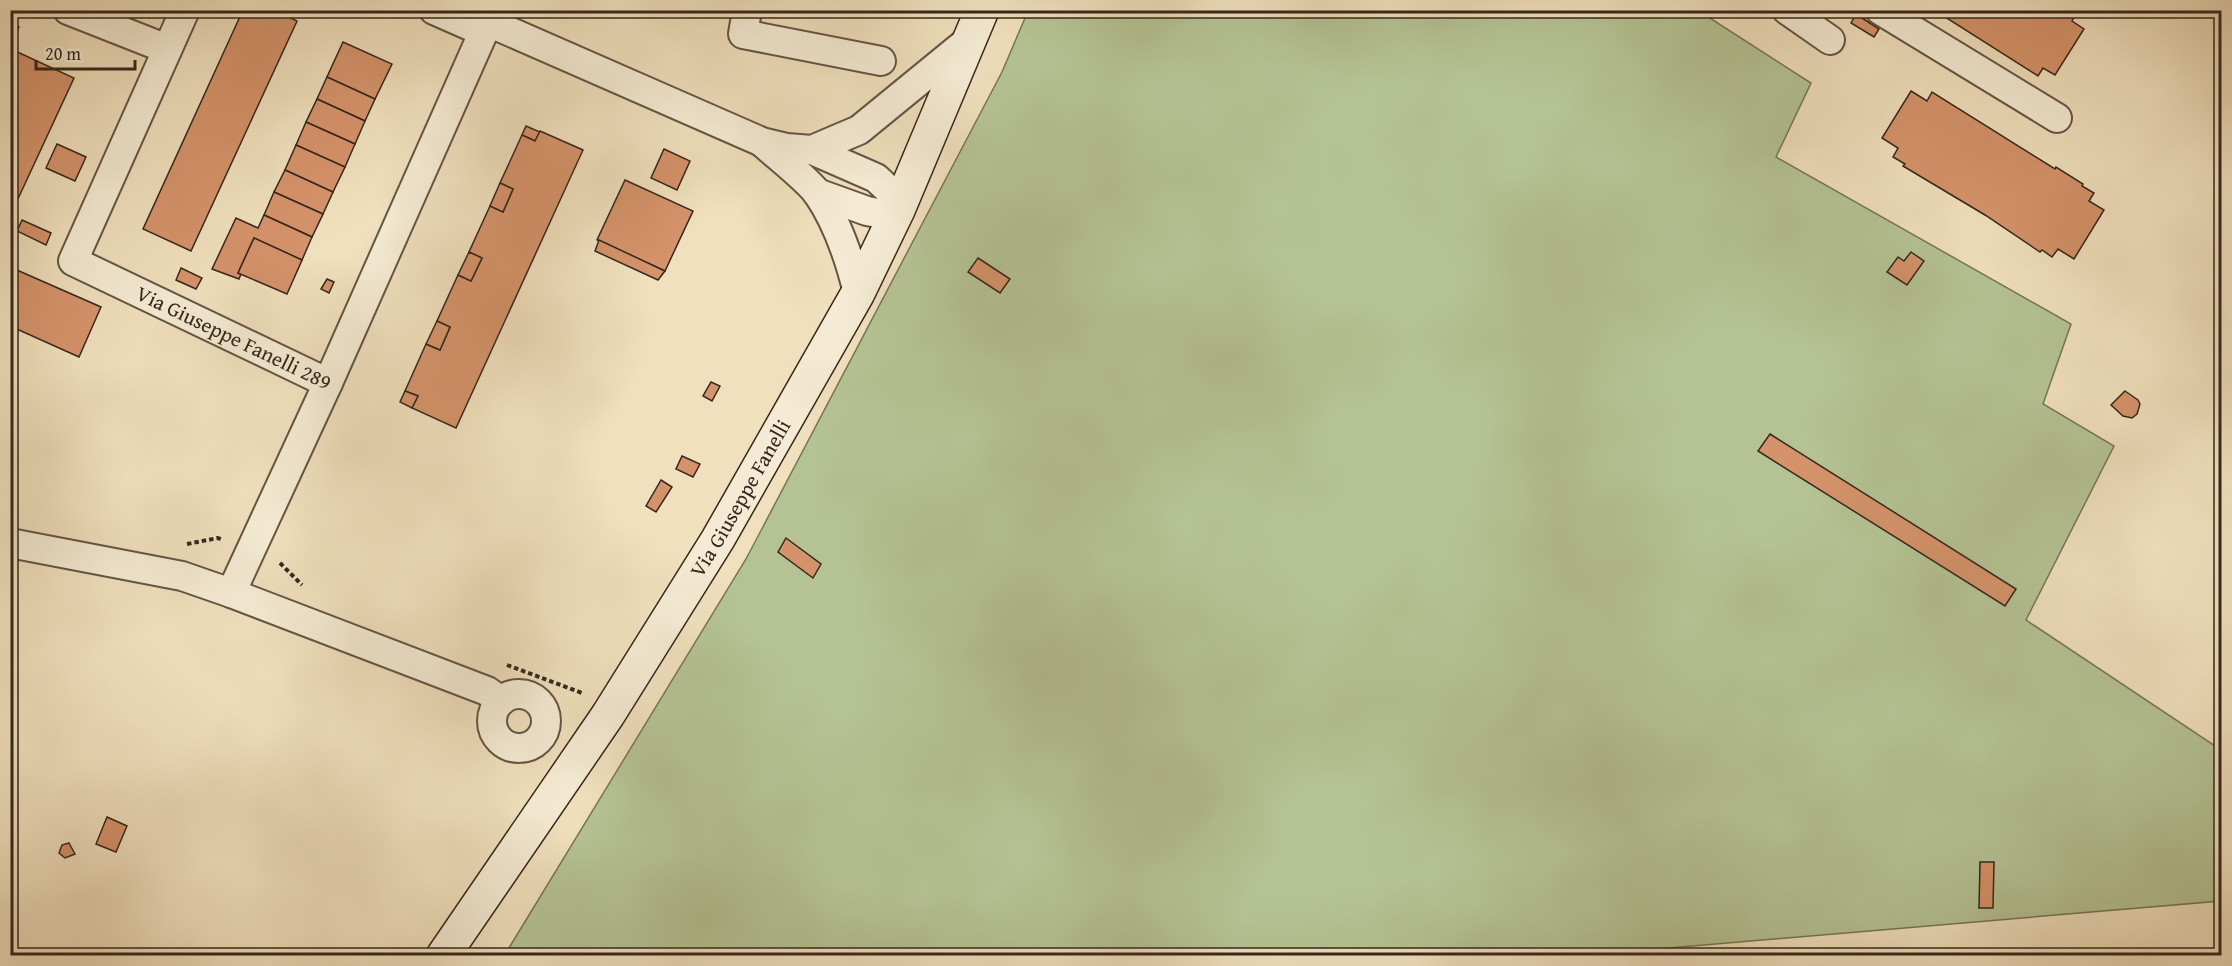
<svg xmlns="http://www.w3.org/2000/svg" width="2232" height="966" viewBox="0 0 2232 966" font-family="'Gentium Book Plus',serif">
  <rect width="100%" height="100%" fill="#f0e0bd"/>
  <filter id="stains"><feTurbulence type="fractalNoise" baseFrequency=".00333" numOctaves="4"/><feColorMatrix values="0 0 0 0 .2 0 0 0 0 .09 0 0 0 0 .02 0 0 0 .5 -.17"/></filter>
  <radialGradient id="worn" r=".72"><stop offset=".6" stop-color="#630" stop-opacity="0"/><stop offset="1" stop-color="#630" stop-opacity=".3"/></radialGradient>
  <polygon fill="#b5c394" stroke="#757558" stroke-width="1.5" points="1028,11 1699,11 1811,83 1776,157 2071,324 2043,404 2114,446 2026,620 2221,750 2221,901 1575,956 504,956 746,559 1002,72"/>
  <g fill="#d5936b" stroke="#35271c" stroke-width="1.5">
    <polygon points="243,10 275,10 297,21 191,251 143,229"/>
    <polygon points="1934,10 2075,10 2077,12 2072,21 2084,29 2055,75 2043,68 2038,76"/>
    <polygon points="1856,14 1879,29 1874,37 1851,23"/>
    <polygon points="10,23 19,27 12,43 10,43"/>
    <polygon points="343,42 392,64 375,99 327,77"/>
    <polygon points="13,50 74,78 10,216 10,56"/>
    <polygon points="327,77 375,99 365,121 317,99"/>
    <polygon points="1911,91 1927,101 1932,92 2055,169 2056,167 2083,184 2082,186 2094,193 2089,201 2104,210 2074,259 2058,249 2052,257 2042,250 2040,252 1985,215 1903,166 1905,164 1893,157 1898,148 1882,138"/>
    <polygon points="317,99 365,121 355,144 306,122"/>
    <polygon points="306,122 355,144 345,167 296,145"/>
    <polygon points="526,126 540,132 535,141 522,135"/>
    <polygon points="540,131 583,150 456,428 412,408 418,396 405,391 426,344 440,350 450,327 437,321 458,275 471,281 482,258 469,252 490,206 503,212 513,189 500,183 522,135 535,141"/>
    <polygon points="57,144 86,157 75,181 46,168"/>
    <polygon points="296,145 345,167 333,192 285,170"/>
    <polygon points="664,149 690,161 677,190 651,178"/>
    <polygon points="285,170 333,192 323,214 274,192"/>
    <polygon points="625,180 693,211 665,271 597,240"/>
    <polygon points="500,183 513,189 503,212 490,206"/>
    <polygon points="274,192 323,214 312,237 264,215"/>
    <polygon points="264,215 312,237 302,260 254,238 238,273 241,274 239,279 212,269 236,218 258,228"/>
    <polygon points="22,220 51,233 46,245 17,231"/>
    <polygon points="254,238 302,260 287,294 238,273"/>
    <polygon points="599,240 665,271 658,280 595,251"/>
    <polygon points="469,252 482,258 471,281 458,275"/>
    <polygon points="1911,252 1924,261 1907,285 1887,272 1898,257 1904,261"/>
    <polygon points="978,258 1010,279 1000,293 968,272"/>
    <polygon points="10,267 101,307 79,357 10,326"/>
    <polygon points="181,268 202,278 196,289 176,280"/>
    <polygon points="327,279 334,282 329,293 321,289"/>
    <polygon points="437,321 450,327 440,350 426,344"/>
    <polygon points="711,382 720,386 712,401 703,396"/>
    <polygon points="405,391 418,396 412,408 400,402"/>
    <polygon points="2125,391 2138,400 2140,404 2137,414 2132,418 2123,416 2111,405"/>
    <polygon points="1770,434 2016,589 2005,606 1758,451"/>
    <polygon points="682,456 700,464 693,477 676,469"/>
    <polygon points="661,480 672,487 656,512 646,506"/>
    <polygon points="786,538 821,564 813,578 778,552"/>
    <polygon points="107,817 127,826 116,852 96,844"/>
    <polygon points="69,843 75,854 65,858 59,853 62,845"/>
    <polygon points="1980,862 1994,862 1993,908 1979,908"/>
  </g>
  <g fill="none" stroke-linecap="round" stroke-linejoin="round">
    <defs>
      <g id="street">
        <polyline points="68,10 167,49"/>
        <path id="s1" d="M185,10L73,261L328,383"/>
        <polyline points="434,10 484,32"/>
        <polyline points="747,10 743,34 881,61"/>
        <polyline points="1787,10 1830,40"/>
        <polyline points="1880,10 2057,118"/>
        <polyline points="488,22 762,142 787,148 812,150 859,130 969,40"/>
        <path d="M763,143C777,156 808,180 818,194C837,222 850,260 858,293"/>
        <polyline points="812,150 876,178 891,192 898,210 883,214 867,211 817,193"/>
        <polyline points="10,543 182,576 231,593 328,383 488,22 486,10"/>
        <polyline points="231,593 487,691 501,701"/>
        <circle cx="519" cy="721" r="27"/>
      </g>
      <g id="secondary">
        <path id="s2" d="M443,956L608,715L718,539L858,293L898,210L982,10"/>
      </g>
    </defs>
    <use href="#street" stroke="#645544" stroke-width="32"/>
    <use href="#secondary" stroke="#35271c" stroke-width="36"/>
    <g stroke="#35271c" stroke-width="4" stroke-dasharray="4.5 3" stroke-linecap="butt">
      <polyline points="187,544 218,538 223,540"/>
      <polyline points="280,563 302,585"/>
      <polyline points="507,665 582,693"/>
    </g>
    <use href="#street" stroke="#f5ebd4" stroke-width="28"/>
    <use href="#secondary" stroke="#f5ebd4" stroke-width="33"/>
    <polyline stroke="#35271c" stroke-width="4.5" stroke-dasharray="10 10" stroke-linecap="butt" points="2166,956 2222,952"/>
  </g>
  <g text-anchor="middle" stroke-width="5" stroke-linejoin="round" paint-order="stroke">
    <g font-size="21" fill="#35271c" stroke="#f5ebd4">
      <text dy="7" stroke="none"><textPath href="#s1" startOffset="453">Via Giuseppe Fanelli 289</textPath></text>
      <text dy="7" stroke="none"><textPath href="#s2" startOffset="546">Via Giuseppe Fanelli</textPath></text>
    </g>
  </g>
  <rect width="2232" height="966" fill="none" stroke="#f0e0bd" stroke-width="36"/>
  <rect x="12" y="12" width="2208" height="942" fill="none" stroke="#35271c" stroke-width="3"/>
  <rect x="18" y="18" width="2196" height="930" fill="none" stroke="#35271c" stroke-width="1.5"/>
  <path d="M36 60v9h99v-9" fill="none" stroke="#35271c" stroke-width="3"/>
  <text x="45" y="60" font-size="18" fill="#35271c" stroke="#f5ebd4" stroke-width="4.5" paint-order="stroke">20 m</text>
  <rect width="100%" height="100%" filter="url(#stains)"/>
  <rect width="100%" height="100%" fill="url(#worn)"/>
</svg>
